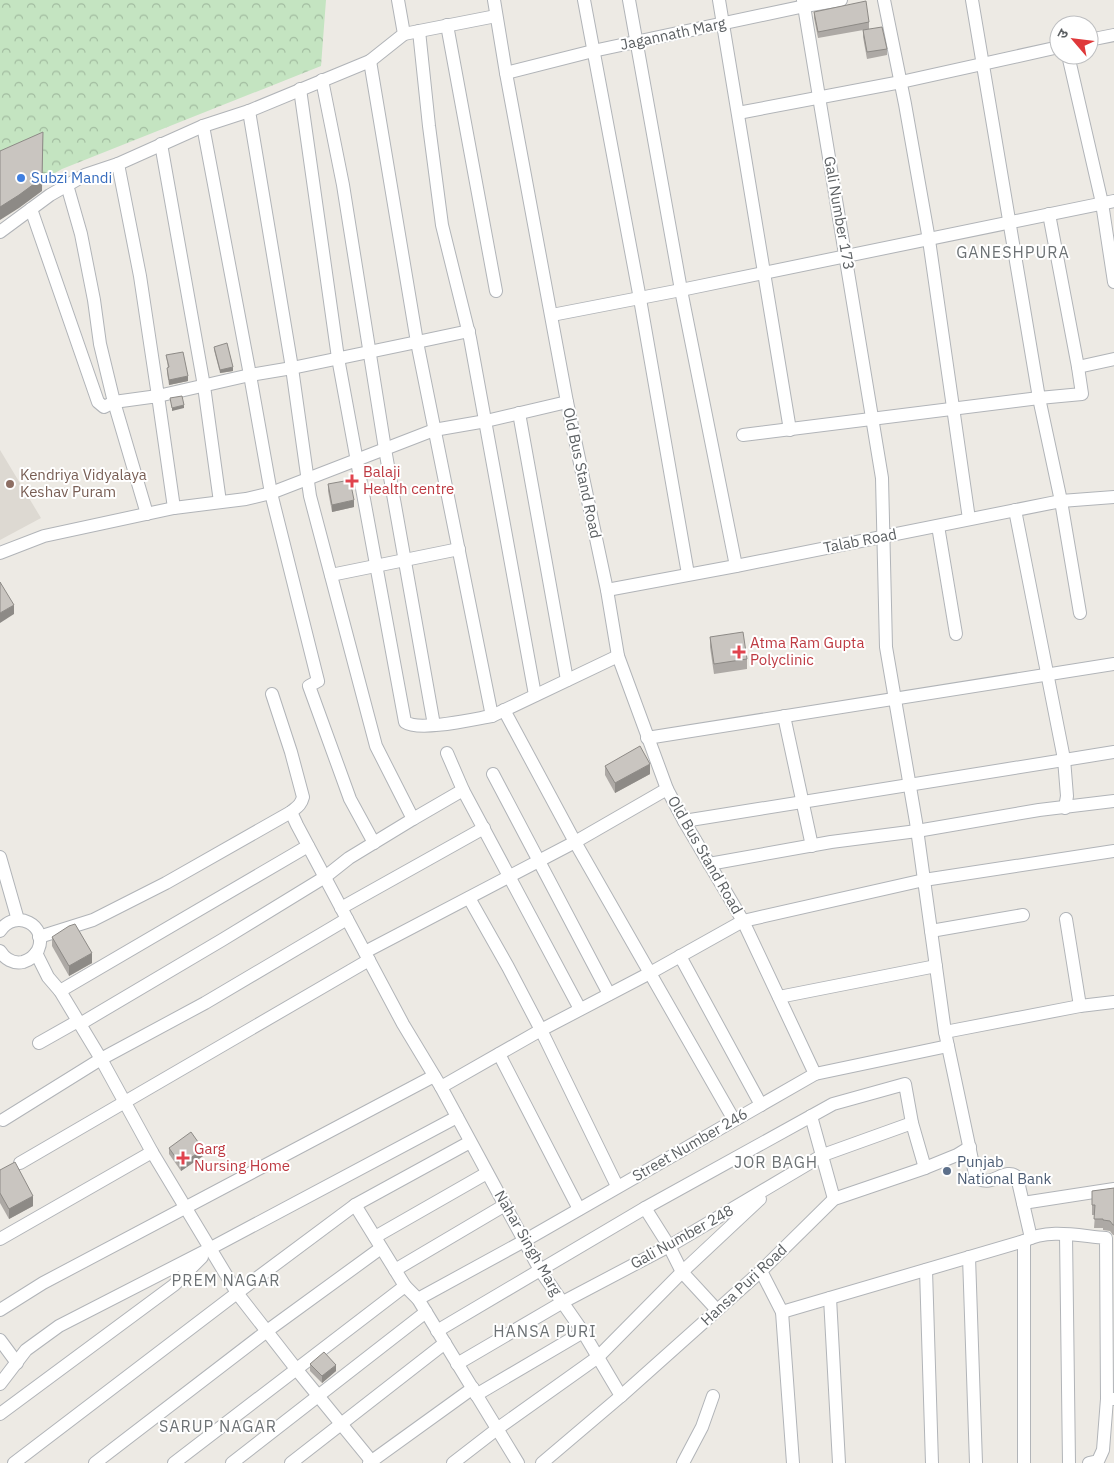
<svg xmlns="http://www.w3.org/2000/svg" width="1114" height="1463" viewBox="0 0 1114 1463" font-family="'IBM Plex Sans','Noto Sans Devanagari',sans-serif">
  <defs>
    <pattern id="park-crowns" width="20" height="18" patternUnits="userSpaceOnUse" patternTransform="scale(1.25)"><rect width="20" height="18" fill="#c4e4c1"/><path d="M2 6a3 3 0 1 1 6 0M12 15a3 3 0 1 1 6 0" fill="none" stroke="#a2bca0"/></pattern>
  </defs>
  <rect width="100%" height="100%" fill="#edeae4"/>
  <polygon fill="#ddd9d2" points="0,450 41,518 0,540"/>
  <polygon fill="url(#park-crowns)" points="0,0 326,0 321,66 62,169 0,204"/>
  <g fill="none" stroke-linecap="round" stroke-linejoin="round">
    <defs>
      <g id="minor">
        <polyline points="494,0 506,73 567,402 607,590 618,656 667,789 684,821 743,921 815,1074"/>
        <polyline points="584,0 640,299 688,574"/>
        <polyline points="629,0 681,290 736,566"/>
        <polyline points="719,0 790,430"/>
        <path d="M803,0L882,478L886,647L916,822L945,1032L975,1174C989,1193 1004,1165 1017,1177L1031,1238"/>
        <polyline points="884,0 905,104 929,240 969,519"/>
        <polyline points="972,0 1039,398 1061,501 1080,613"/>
        <polyline points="447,25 496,291"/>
        <polyline points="419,31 429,126 442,225 470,338 535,695"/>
        <polyline points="404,34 496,16"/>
        <polyline points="1089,40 1114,35"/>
        <polyline points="1068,55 1102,203 1114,282"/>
        <polyline points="370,61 404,34 398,0"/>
        <polyline points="506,73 593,51 805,6 841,0"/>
        <polyline points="322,80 343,185 385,449 434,725"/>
        <path d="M300,89L338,358L405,722C419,732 474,719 492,716"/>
        <polyline points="249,111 292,368 310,496 376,746 413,819 463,790"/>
        <polyline points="738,113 901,82 1059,47"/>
        <polyline points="203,126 250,375 271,493 318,681 309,686 350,799 374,843"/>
        <polyline points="161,144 204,386 220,502"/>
        <polyline points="118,164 203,126 249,111 370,61 417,342 469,331"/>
        <polyline points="67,185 81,234 94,300 100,344 114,402 147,514"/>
        <polyline points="31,209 98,402 104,407 114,402 158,396 174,508"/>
        <polyline points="0,232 50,195 85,175 118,164 140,276 158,396 250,375 292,368 417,342 492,716 618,656"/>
        <polyline points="552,315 681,290 1114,201"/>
        <polyline points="1078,367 1114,359"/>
        <polyline points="519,413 567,680"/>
        <polyline points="743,435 1039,398 1082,394 1078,367 1049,214"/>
        <polyline points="1015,510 1064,759 1067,796 1065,808"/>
        <polyline points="938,526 956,634"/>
        <polyline points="0,553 44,536 174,508 246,499 271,493 434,430 486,421 567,402"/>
        <polyline points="331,575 459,549"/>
        <polyline points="607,590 736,566 1061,501 1114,497"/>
        <polyline points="504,710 575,842 734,1120"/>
        <polyline points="784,716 812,846"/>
        <polyline points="647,738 1114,664"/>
        <polyline points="447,753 463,790 580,1009"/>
        <polyline points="493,774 609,994"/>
        <polyline points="291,812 297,825 403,1024 441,1087 541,1030 650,973 743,921 924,880 1114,851"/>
        <polyline points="684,821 1114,752"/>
        <polyline points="0,857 18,920"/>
        <polyline points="709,864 831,842 917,831 1039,810 1114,801"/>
        <polyline points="469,898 508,967 541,1030 617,1186"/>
        <polyline points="341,908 484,828"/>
        <polyline points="1066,919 1080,1006"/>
        <path d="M0,931C15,908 49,925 38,950C35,956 29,960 23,962C13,964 5,959 0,951"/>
        <polyline points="931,931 1023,915"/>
        <path d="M39,937L93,920L166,883L291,812C297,807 301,805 303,797L291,752L272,694"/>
        <polyline points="365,952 575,842 667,789"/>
        <polyline points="36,953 48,977 60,991 101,1059 152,1152 237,1293 297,1370 373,1463"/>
        <polyline points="680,956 761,1105"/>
        <polyline points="60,991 308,846"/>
        <polyline points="779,997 936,966"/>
        <polyline points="80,1024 222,940 325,877 349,858 413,819"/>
        <polyline points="945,1032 1080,1006 1114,1002"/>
        <polyline points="39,1043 78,1021"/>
        <polyline points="499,1054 579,1209"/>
        <polyline points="441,1087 540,1270 583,1332 621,1396"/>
        <polyline points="811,1116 834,1199"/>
        <polyline points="3,1120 101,1059 205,1003 347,919"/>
        <polyline points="20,1163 369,960"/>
        <polyline points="1023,1203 1114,1189"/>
        <polyline points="355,1205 405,1286"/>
        <polyline points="645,1208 669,1246 682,1272 717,1310"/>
        <polyline points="1066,1235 1069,1463"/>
        <polyline points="375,1237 487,1173"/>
        <polyline points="0,1239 152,1152"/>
        <polyline points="969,1257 976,1463"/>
        <polyline points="395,1270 505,1205"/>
        <polyline points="926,1270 932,1463"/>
        <path d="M761,1271L782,1312L1024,1241C1049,1228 1079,1236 1106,1238L1107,1399H1114"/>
        <polyline points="830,1298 839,1463"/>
        <polyline points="418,1299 524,1241 815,1074 948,1046"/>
        <polyline points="0,1310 43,1283 434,1076"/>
        <polyline points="782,1312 793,1463"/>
        <polyline points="437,1331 645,1208 833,1104 905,1084 912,1123 925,1168"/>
        <polyline points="0,1340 17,1363"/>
        <polyline points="457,1364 563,1302 673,1244 823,1155 912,1123"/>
        <polyline points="0,1384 26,1350 59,1326 211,1248 457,1117"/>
        <polyline points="476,1395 583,1332"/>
        <polyline points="0,1414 174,1285 202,1257"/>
        <polyline points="14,1463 237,1293 355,1205 470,1142"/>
        <polyline points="95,1463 267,1331 381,1248"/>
        <polyline points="174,1463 405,1286 418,1299 518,1463"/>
        <polyline points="232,1463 426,1312"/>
        <polyline points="291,1463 445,1343"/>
        <polyline points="369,1463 473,1388"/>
        <polyline points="453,1463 497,1429 598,1357 682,1272 760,1199"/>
        <polyline points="542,1463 621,1396 761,1271 834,1199 925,1168 957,1155 970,1147"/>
        <polyline points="683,1463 702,1427 713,1396"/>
        <polyline points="1024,1463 1024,1241"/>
        <polyline points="1089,1463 1098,1461 1103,1450 1107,1399"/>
      </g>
    </defs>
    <use href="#minor" stroke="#b1b4b8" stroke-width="14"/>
    <use href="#minor" stroke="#fff" stroke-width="12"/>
  </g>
  <g fill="#ada9a5">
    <polygon points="814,12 869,22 869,29 818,38 814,18"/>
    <polygon points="863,30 887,49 887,55 867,59 863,37"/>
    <polygon points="214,347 233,371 220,373 214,350"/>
    <polygon points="166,355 188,381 169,385 167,373 167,368 168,368"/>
    <polygon points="328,484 354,507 332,512 328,491"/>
    <polygon points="710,637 747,659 747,669 714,674 710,647"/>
    <polygon points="605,766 650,774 615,793 605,775"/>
    <polygon points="52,937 92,963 69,976 52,946"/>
    <polygon points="169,1148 203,1156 181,1171 169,1154"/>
    <polygon points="0,1170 33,1206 9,1219 0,1203"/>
    <polygon points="1114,1188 1114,1235 1113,1235 1110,1231 1103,1230 1103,1228 1094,1228 1095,1215 1092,1215 1092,1191"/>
    <polygon points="310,1364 336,1371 322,1383 310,1371"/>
  </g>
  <g fill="#8d8a86">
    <polygon points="43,132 42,191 19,208 0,220 0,207"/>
    <polygon points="233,367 233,371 220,373 220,370"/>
    <polygon points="188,376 188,381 169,385 169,380"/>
    <polygon points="184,405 184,408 172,411 172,408"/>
    <polygon points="354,500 354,507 332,512 332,505"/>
    <polygon points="14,605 14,614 0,623 0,613"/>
    <polygon points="650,764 650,774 615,793 615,783"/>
    <polygon points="92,953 92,963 69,976 69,966"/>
    <polygon points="203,1149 203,1156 181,1171 181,1165"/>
    <polygon points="33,1196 33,1206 9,1219 9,1209"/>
    <polygon points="336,1365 336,1371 322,1383 322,1376"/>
  </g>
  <g fill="#c9c5c0" stroke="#8d8a86">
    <polygon points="866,1 869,22 818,32 814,12"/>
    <polygon points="882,27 887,49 867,52 863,30"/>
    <polygon points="43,132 42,178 19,195 0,207 0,151"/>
    <polygon points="227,343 233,367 220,370 214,347"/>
    <polygon points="183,352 188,376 169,380 167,368 169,367 166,355"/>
    <polygon points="182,396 184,405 172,408 170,398"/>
    <polygon points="350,480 354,500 332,505 328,484"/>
    <polygon points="0,582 14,605 0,613"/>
    <polygon points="743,632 747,659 714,664 710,637"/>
    <polygon points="640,746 650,764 615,783 605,766"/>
    <polygon points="75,924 92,953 69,966 52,937 69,926"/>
    <polygon points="191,1132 203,1149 181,1165 169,1148"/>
    <polygon points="15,1162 33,1196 9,1209 0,1193 0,1170"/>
    <polygon points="1114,1188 1114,1225 1113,1225 1110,1221 1103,1220 1103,1219 1094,1219 1095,1205 1092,1205 1092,1191"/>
    <polygon points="324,1352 336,1365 322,1376 310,1364"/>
  </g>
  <circle fill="#3f7fe0" stroke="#fff" stroke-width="2" cx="21" cy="178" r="5"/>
  <g fill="#e0444e" stroke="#fff" stroke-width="2">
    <path d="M349.5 473.5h5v5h5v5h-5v5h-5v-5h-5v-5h5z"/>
    <path d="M736.5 644.5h5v5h5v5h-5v5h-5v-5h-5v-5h5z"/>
    <path d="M180.5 1150.5h5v5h5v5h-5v5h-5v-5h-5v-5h5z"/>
  </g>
  <circle fill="#8d6e63" stroke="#fff" stroke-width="2" cx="10" cy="484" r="5"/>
  <circle fill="#5c6f8a" stroke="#fff" stroke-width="2" cx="947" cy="1171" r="5"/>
  <g text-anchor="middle" stroke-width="4" stroke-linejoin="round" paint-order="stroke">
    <g font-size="15" fill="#5c6063" stroke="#fff">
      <text transform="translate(673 34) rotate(-12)" y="5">Jagannath Marg</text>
      <text transform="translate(839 213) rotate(80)" y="5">Gali Number 173</text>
      <text transform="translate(582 473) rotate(78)" y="5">Old Bus Stand Road</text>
      <text transform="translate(860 541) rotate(-11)" y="5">Talab Road</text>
      <text transform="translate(705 855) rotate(60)" y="5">Old Bus Stand Road</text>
      <text transform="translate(690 1145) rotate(-30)" y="5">Street Number 246</text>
      <text transform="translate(682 1237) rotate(-29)" y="5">Gali Number 248</text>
      <text transform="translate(528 1243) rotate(60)" y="5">Nahar Singh Marg</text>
      <text transform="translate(744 1285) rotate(-43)" y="5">Hansa Puri Road</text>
    </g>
    <g font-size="15" fill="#366cbe" stroke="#fff" text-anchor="start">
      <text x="31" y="183">Subzi Mandi</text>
    </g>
    <g font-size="15" fill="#be3a42" stroke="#fff" text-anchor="start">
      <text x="363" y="477">Balaji<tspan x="363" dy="17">Health centre</tspan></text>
      <text x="750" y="648">Atma Ram Gupta<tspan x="750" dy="17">Polyclinic</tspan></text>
      <text x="194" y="1154">Garg<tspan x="194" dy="17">Nursing Home</tspan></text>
    </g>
    <g font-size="15" fill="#785e54" stroke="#fff" text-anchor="start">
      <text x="20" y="480">Kendriya Vidyalaya<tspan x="20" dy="17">Keshav Puram</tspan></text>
    </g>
    <g font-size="15" fill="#4e5e75" stroke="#fff" text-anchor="start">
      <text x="957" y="1167">Punjab<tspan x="957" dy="17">National Bank</tspan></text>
    </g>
    <g font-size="16" letter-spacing="1" fill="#6d7275" stroke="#fff">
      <text x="1013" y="258">GANESHPURA</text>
      <text x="776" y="1168">JOR BAGH</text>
      <text x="226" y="1286">PREM NAGAR</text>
      <text x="545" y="1337">HANSA PURI</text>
      <text x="218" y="1432">SARUP NAGAR</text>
    </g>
  </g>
  <g transform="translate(1074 40) rotate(298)"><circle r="24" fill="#ffffff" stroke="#bebfc1"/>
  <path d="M0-4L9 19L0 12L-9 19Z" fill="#df383a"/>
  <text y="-8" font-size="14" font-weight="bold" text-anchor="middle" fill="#5c6063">उ</text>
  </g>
</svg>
